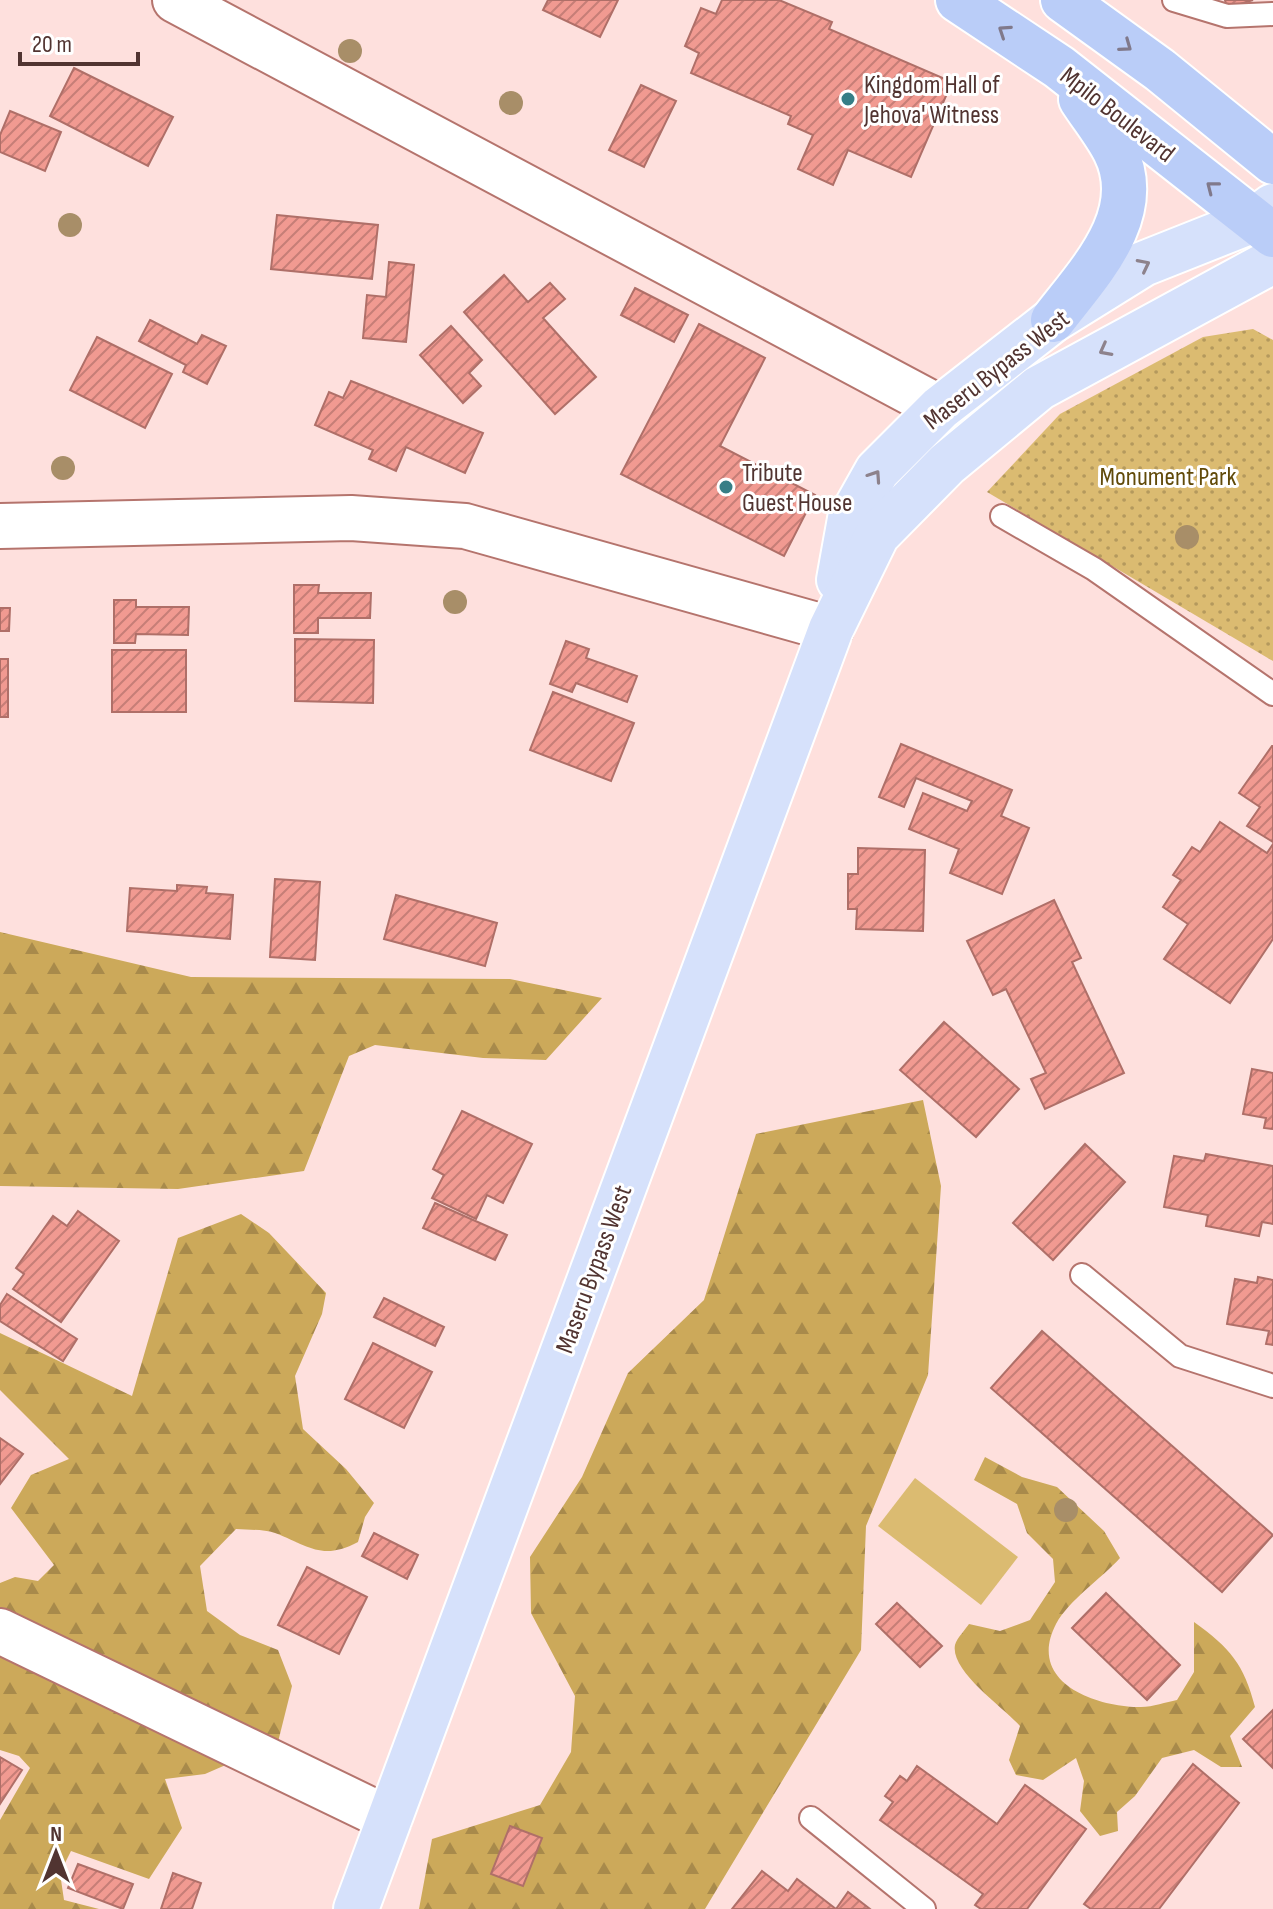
<svg xmlns="http://www.w3.org/2000/svg" width="1273" height="1909" viewBox="0 0 1273 1909" font-family="'Sofia Sans Condensed',sans-serif">
  <defs>
    <pattern id="forest-firs" width="22" height="20" patternUnits="userSpaceOnUse" patternTransform="scale(2)"><rect width="22" height="20" fill="#cca95a"/><path d="M5 1l3.5 6h-7zM16 11l3.5 6h-7z" fill="#a88a4b"/></pattern>
    <pattern id="park-dots" width="8" height="8" patternUnits="userSpaceOnUse" patternTransform="scale(2)"><rect width="8" height="8" fill="#dbbb71"/><path d="M2 2h.1M6 6h.1" fill="none" stroke="#b4995d" stroke-width="1.8" stroke-linecap="round"/></pattern>
    <pattern id="building-hatch" width="6" height="6" patternUnits="userSpaceOnUse" patternTransform="scale(2)"><rect width="6" height="6" fill="#f19a91"/><path d="M-1 1l2-2M0 6l6-6M5 7l2-2" fill="none" stroke="#c67e77"/></pattern>
  </defs>
  <rect width="100%" height="100%" fill="#fee0dd"/>
  <polygon fill="#dbbb71" points="915,1478 1018,1557 981,1605 878,1526"/>
  <g fill="url(#forest-firs)">
    <polygon points="0,932 191,977 510,979 602,998 546,1060 483,1058 375,1045 349,1056 304,1171 178,1189 0,1186"/>
    <polygon points="923,1100 941,1186 928,1375 866,1526 861,1650 705,1909 419,1909 432,1839 540,1805 571,1752 575,1696 531,1613 530,1557 582,1477 628,1373 704,1300 756,1134"/>
    <path d="M241,1214L269,1233L326,1293L322,1314L295,1376L303,1429L346,1469L374,1503L365,1517L358,1542C322,1561 309,1546 275,1533C263,1529 249,1530 236,1529L200,1566L207,1611L240,1635L278,1650L292,1686L278,1742L205,1774L165,1779L182,1828L149,1879L71,1851L60,1873L64,1900L99,1909H0V1820L30,1768L19,1756L0,1750V1583L15,1577L38,1581L54,1565L11,1508L31,1475L69,1459L0,1390V1333L132,1396L178,1238Z"/>
    <path d="M985,1457L1022,1477L1057,1487L1104,1531L1120,1558C1101,1579 1070,1599 1056,1624C1026,1682 1095,1707 1141,1707C1153,1707 1166,1702 1177,1700L1194,1672V1622C1230,1648 1244,1664 1255,1707L1230,1736L1242,1767H1221L1194,1750L1162,1758L1135,1796L1117,1812L1118,1831L1100,1836L1080,1811L1084,1781L1076,1758L1043,1780L1016,1775L1009,1760L1020,1726C1003,1707 950,1671 955,1645C957,1638 965,1630 969,1624L1000,1631L1030,1620L1055,1582L1053,1559L1027,1533L1017,1504L974,1480Z"/>
  </g>
  <polygon fill="url(#park-dots)" points="1253,329 1273,340 1273,661 987,492 1060,414 1203,337"/>
  <g fill="url(#building-hatch)" stroke="#af6f68" stroke-width="2">
    <polygon points="548,0 618,0 600,37 543,10"/>
    <polygon points="722,0 779,0 832,22 829,29 952,82 911,177 848,150 833,185 798,169 813,135 788,124 791,116 691,73 699,53 685,46 701,8 716,14"/>
    <polygon points="1225,0 1253,0 1227,8"/>
    <polygon points="74,68 173,117 148,166 50,116"/>
    <polygon points="641,85 676,101 644,167 609,150"/>
    <polygon points="10,111 61,132 45,171 0,152 0,135"/>
    <polygon points="277,215 378,225 372,279 271,269"/>
    <polygon points="389,262 414,265 406,342 363,338 367,295 386,297"/>
    <polygon points="504,275 528,302 550,283 565,299 543,318 596,377 555,414 464,312"/>
    <polygon points="635,288 688,315 674,342 621,315"/>
    <polygon points="150,320 197,344 202,335 226,346 207,384 183,372 186,365 139,341"/>
    <polygon points="699,324 765,358 720,446 815,495 784,556 621,474"/>
    <polygon points="451,326 482,360 469,373 481,386 463,403 420,355"/>
    <polygon points="97,337 172,374 145,428 70,390"/>
    <polygon points="351,381 483,433 465,473 406,447 396,471 369,459 373,450 315,425 329,392 343,398"/>
    <polygon points="294,585 319,585 318,593 371,593 370,618 318,618 318,633 294,633"/>
    <polygon points="114,600 136,600 136,607 189,607 188,635 136,634 135,643 114,643"/>
    <polygon points="0,608 10,608 9,631 0,631"/>
    <polygon points="295,639 374,640 373,703 295,701"/>
    <polygon points="566,641 589,649 586,658 637,676 627,702 576,683 572,692 550,684"/>
    <rect x="112" y="650" width="74" height="62"/>
    <rect x="0" y="659" width="8" height="58"/>
    <polygon points="553,692 634,723 611,781 530,750"/>
    <polygon points="901,744 1012,790 1001,816 1029,828 1002,894 950,873 959,849 909,829 923,793 967,811 972,801 916,778 904,807 879,797"/>
    <polygon points="1272,746 1273,746 1273,842 1247,826 1260,807 1239,793"/>
    <polygon points="1220,822 1267,853 1273,844 1273,939 1230,1003 1164,959 1188,924 1163,907 1181,880 1173,875 1192,847 1200,852"/>
    <polygon points="858,848 925,850 923,931 856,929 857,909 848,909 848,874 858,874"/>
    <polygon points="275,879 320,882 315,960 270,957"/>
    <polygon points="177,885 207,887 206,893 233,895 230,939 127,931 130,888 177,891"/>
    <polygon points="396,895 497,923 485,966 384,939"/>
    <polygon points="1054,900 1081,958 1072,962 1124,1073 1045,1109 1031,1079 1046,1073 1006,989 993,995 967,941"/>
    <polygon points="944,1022 1019,1089 976,1137 900,1070"/>
    <polygon points="1252,1069 1273,1073 1273,1129 1264,1128 1266,1118 1243,1114"/>
    <polygon points="462,1111 532,1144 503,1203 487,1195 476,1219 432,1198 444,1175 433,1169"/>
    <polygon points="1085,1144 1125,1182 1053,1260 1013,1223"/>
    <polygon points="1206,1154 1273,1166 1273,1224 1262,1222 1259,1236 1206,1226 1208,1215 1164,1207 1174,1156 1204,1161"/>
    <polygon points="435,1203 507,1235 495,1260 423,1228"/>
    <polygon points="78,1211 119,1241 61,1322 13,1289 24,1274 16,1268 53,1216 67,1226"/>
    <polygon points="1258,1277 1273,1280 1273,1345 1266,1344 1269,1331 1227,1324 1235,1279 1257,1283"/>
    <polygon points="7,1294 77,1339 63,1361 0,1321 0,1305"/>
    <polygon points="384,1298 444,1327 435,1346 374,1317"/>
    <polygon points="1042,1331 1273,1535 1222,1592 991,1388"/>
    <polygon points="373,1343 432,1372 404,1428 345,1399"/>
    <polygon points="0,1438 23,1454 0,1484"/>
    <polygon points="374,1533 418,1555 407,1579 362,1556"/>
    <polygon points="307,1567 367,1597 339,1654 278,1625"/>
    <polygon points="1106,1593 1180,1665 1147,1700 1072,1628"/>
    <polygon points="897,1603 942,1646 920,1667 876,1624"/>
    <polygon points="1273,1710 1273,1768 1243,1739"/>
    <polygon points="0,1757 22,1770 0,1804"/>
    <polygon points="1193,1764 1239,1803 1159,1909 1091,1909 1084,1904"/>
    <polygon points="917,1766 997,1824 1025,1785 1086,1829 1027,1909 981,1909 975,1905 983,1894 880,1820 893,1802 885,1796 900,1776 907,1781"/>
    <polygon points="510,1826 542,1838 523,1886 491,1874"/>
    <polygon points="78,1864 133,1884 123,1909 68,1888"/>
    <polygon points="762,1871 788,1891 797,1879 836,1909 848,1892 870,1909 732,1909"/>
    <polygon points="173,1873 201,1883 192,1909 161,1909"/>
  </g>
  <g fill="none" stroke-linecap="round" stroke-linejoin="round">
    <defs>
      <g id="lane">
        <polyline points="1174,0 1227,16 1273,14"/>
        <polyline points="1002,516 1094,569 1273,694"/>
        <polyline points="1082,1275 1180,1356 1273,1386"/>
        <polyline points="811,1818 924,1909"/>
      </g>
      <g id="street">
        <polyline points="175,0 940,408"/>
        <polyline points="0,526 351,518 465,526 831,629"/>
        <polyline points="0,1631 389,1819"/>
      </g>
      <g id="primary">
        <polyline points="839,580 850,519 877,471 940,408 1053,320 1143,264 1254,220 1273,206"/>
        <polyline points="356,1909 831,629 877,535 947,464 1039,388 1273,261"/>
      </g>
      <g id="highway">
        <polyline points="958,0 1059,67 1273,235"/>
        <polyline points="1063,0 1160,70 1273,162"/>
        <path d="M1053,320C1088,274 1147,215 1115,151C1106,133 1092,116 1081,99"/>
      </g>
    </defs>
    <use href="#lane" stroke="#b5746d" stroke-width="26"/>
    <use href="#street" stroke="#b5746d" stroke-width="48"/>
    <use href="#primary" stroke="#fff" stroke-width="48"/>
    <use href="#highway" stroke="#fff" stroke-width="48"/>
    <use href="#lane" stroke="#fff" stroke-width="22"/>
    <use href="#street" stroke="#fff" stroke-width="44"/>
    <use href="#primary" stroke="#d6e1fb" stroke-width="44"/>
    <use href="#highway" stroke="#bacdf8" stroke-width="44"/>
  </g>
  <g fill="#a88e68">
    <circle cx="350" cy="51" r="12"/>
    <circle cx="511" cy="103" r="12"/>
    <circle cx="70" cy="225" r="12"/>
    <circle cx="63" cy="468" r="12"/>
    <circle cx="1187" cy="537" r="12"/>
    <circle cx="455" cy="602" r="12"/>
    <circle cx="1066" cy="1510" r="12"/>
  </g>
  <defs><path id="oneway-chevron" d="M-2-3.5L2.5 0L-2 3.5" fill="none" stroke-width="1.6" stroke-linecap="round" stroke-linejoin="round" transform="scale(2)"/></defs>
  <g stroke="#80798b">
    <use href="#oneway-chevron" transform="translate(1004 31) rotate(-146)"/>
    <use href="#oneway-chevron" transform="translate(1126 46) rotate(36)"/>
    <use href="#oneway-chevron" transform="translate(1212 187) rotate(-142)"/>
  </g>
  <g stroke="#8d828c">
    <use href="#oneway-chevron" transform="translate(1144 265) rotate(-27)"/>
    <use href="#oneway-chevron" transform="translate(1105 350) rotate(152)"/>
    <use href="#oneway-chevron" transform="translate(875 476) rotate(-56)"/>
  </g>
  <g fill="#367e86" stroke="#fff" stroke-width="3">
    <circle cx="848" cy="99" r="8"/>
    <circle cx="726" cy="487" r="8"/>
  </g>
  <g text-anchor="middle" stroke-width="6" stroke-linejoin="round" paint-order="stroke">
    <g font-size="26" fill="#513431" stroke="#fff" text-anchor="start">
      <text x="864" y="93">Kingdom Hall of<tspan x="864" dy="30">Jehova' Witness</tspan></text>
      <text x="742" y="481">Tribute<tspan x="742" dy="30">Guest House</tspan></text>
    </g>
    <g font-size="26" fill="#513431" stroke="#fff">
      <text transform="translate(1118 114) rotate(38)" y="9">Mpilo Boulevard</text>
      <text transform="translate(996 369) rotate(-38)" y="9">Maseru Bypass West</text>
      <text transform="translate(593 1269) rotate(-70)" y="9">Maseru Bypass West</text>
    </g>
    <g font-size="26" fill="#614a09" stroke="#fff">
      <text x="1168" y="485">Monument Park</text>
    </g>
  </g>
  <g transform="translate(56 1853)" stroke="#ffffff" stroke-width="6" paint-order="stroke">
  <path d="M0-6L14 30L0 20L-14 30Z" fill="#513431"/>
  <text y="-12" font-size="22" font-weight="bold" text-anchor="middle" fill="#513431">N</text>
  </g>
  <path d="M20 52v12h118v-12" fill="none" stroke="#513431" stroke-width="4"/>
  <text x="32" y="52" font-size="24" fill="#513431" stroke="#ffffff" stroke-width="6" paint-order="stroke">20 m</text>
</svg>
